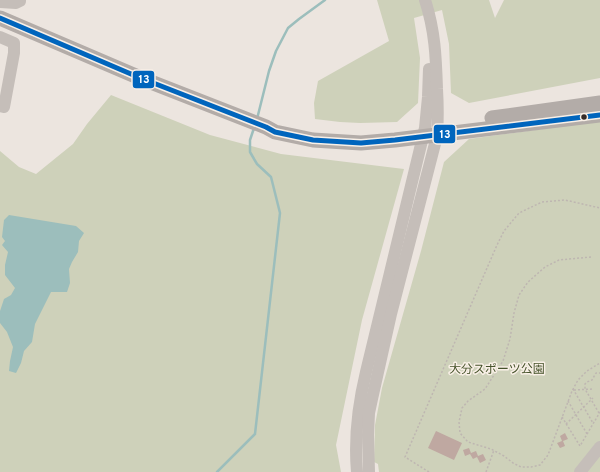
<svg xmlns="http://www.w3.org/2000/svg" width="600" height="472" viewBox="0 0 600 472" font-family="Overpass,'Noto Sans JP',sans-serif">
  <rect width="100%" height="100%" fill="#ece5df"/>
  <g fill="#ced1ba">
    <polygon points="377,0 489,0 495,18 504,0 600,0 600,78 469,103 451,93 449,44 442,10 414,18 420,58 418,103 397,122 360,123 340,122 315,119 314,103 318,81 389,41"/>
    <polygon points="111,95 210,135 281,154 404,169 362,320 336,445 341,472 0,472 0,151 19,167 36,174 73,144 87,124"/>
    <polygon points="600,121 600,472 379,472 378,464 374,462 375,425 382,388 421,251 444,162 469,139"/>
  </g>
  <polygon fill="#9cbebc" points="9,215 76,226 84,233 79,241 78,252 72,262 69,269 70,283 67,292 51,292 35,324 32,342 24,351 21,363 16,373 9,371 10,361 13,347 7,332 0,323 0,311 4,299 11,295 15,288 5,275 5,265 8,252 2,245 5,241 2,237 4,220"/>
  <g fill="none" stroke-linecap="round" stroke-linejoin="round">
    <g stroke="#9cbebc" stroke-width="2.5">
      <polyline points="257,119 269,71 276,51 288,28 299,19 325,0"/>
      <polyline points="217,472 255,434 280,213 271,177 257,164 250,152 250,140 254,128"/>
    </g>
  </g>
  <g fill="#bfa8a1">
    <polygon points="436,431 462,443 454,460 428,448"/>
    <polygon points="565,433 568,439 563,441 565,446 560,448 557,443 562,441 560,436"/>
    <polygon points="469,448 471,453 476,451 478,456 483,454 486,460 480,463 477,457 473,459 470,454 465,456 463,450"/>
  </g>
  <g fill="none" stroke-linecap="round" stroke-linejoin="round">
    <g stroke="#beb6b1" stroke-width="1.5" stroke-dasharray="2 2" stroke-linecap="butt">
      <polyline points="591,257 559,260 545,267 528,282 519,295 514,313 510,339 503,361 485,389 468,401 462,408 459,422 460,433 468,442 491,449 504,456 513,463 521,467 531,467 540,465 548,455 572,391 578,380 587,371 600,363"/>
      <polyline points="573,389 593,423"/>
      <polyline points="574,390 593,389"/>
      <polyline points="568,401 587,434"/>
      <polyline points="599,413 585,389 585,384 587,382 592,380 596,373 600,373"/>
      <polyline points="562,417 580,446 600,412"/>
      <polyline points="566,424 593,398"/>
      <polyline points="429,472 405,457 497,245 504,231 519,213 542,202 565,200 600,208"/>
      <polyline points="486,472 494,450"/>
    </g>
    <g stroke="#c5beb9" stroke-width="12">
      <polyline points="0,2 16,3 20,1 20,0"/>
      <polyline points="0,37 14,43 14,53 4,107 0,106"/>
      <path d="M357,472C354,438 358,405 366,372L425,128L428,97L429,69"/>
      <path d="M369,472L368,435L369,413L372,399L391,314L437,136C438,120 438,105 437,89C436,57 435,31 425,0"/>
      <polyline points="580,472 600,447"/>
    </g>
    <g stroke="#b3aca8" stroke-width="15">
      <polyline points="0,18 138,77 266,127 275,132 313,140 361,143 395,140 600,115"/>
      <polyline points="492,118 600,103"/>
    </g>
    <defs>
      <polyline id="bus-1" points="0,18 138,77 266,127 275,132 313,140 361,143 395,140 600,115"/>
    </defs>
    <use href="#bus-1" stroke="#f9f0e7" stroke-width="8"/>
    <use href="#bus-1" stroke="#0065bd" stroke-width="5"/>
  </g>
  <circle fill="#352b27" stroke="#f9f0e7" stroke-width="1.5" cx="584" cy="117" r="3.5"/>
  <g text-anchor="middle" stroke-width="3" stroke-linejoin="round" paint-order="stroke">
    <g font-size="12" fill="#46532b" stroke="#f9f0e7">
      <text x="497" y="373">大分スポーツ公園</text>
    </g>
  </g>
  <g stroke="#f9f0e7" stroke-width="1.5">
    <rect x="132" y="70" width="23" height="19" rx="4" fill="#0065bd"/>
    <rect x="433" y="124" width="23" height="20" rx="4" fill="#0065bd"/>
  </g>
  <g font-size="11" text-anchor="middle" font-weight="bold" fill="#fff">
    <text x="144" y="83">13</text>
    <text x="445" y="138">13</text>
  </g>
</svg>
